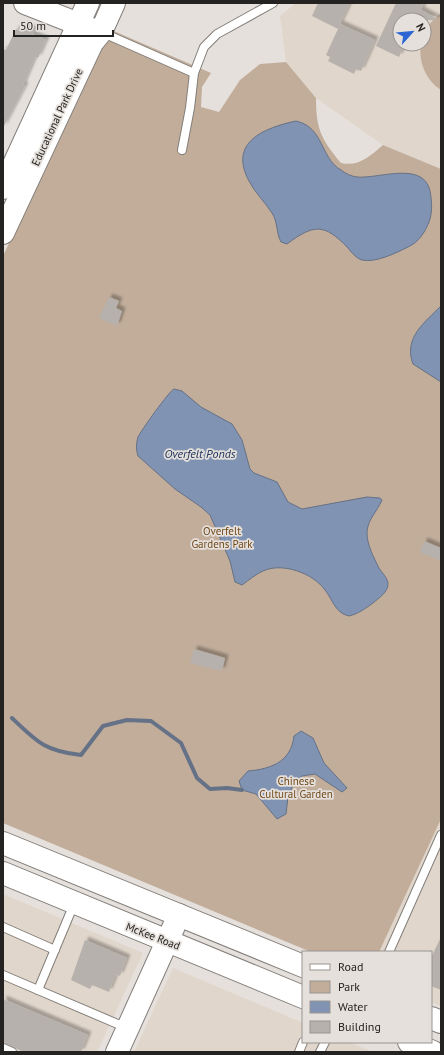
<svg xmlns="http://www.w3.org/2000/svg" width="444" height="1055" viewBox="0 0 444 1055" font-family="'PT Sans',sans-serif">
  <defs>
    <filter id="shadow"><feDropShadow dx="3.5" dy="-3.5" stdDeviation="1" flood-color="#0004"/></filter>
  </defs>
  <rect width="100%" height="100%" fill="#e5e0db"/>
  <g fill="#e1d6cb" fill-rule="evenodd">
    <path d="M296,3H441V169L383,145L316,98L286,62L280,16ZM400,20H424V44H400Z"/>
    <polygon points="441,819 441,1006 431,1002 431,952 379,952"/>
    <polygon points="3,894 143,953 97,1052 3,1052"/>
    <polygon points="173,968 303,1023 303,1042 349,1042 373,1052 134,1052"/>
  </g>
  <g fill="#c1ad9a">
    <path d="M441,13V90C426,80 418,62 421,44H424C424,29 430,22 441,13Z"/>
    <path d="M109,29L211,73L202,87L201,107L219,112L240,80L260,64L286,62L316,98C316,129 321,139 341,163C359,167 370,156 383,145L441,169V819L379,952H311L3,823V256Z"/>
  </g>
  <g fill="#8193b2" stroke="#657186">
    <path d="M296,121C324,127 320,158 341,170C346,174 351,176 357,177C381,179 429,158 431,198C432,205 432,214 429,222C425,232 419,242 408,247C396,253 376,263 362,260C356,258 352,253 348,248C324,223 314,224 287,244L281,242C276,233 278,222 272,213C265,202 255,193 249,181C228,142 264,128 296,121Z"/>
    <path d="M441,306V382L413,364C403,338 425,322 441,306Z"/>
    <path d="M174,389L182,391L201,407L232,424L242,440L250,469L254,473L277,482L288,502L302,509L367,497L380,498L382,500C377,512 367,520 367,533C367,545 374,558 379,568C382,573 388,578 388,584C388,592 379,598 373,603C366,608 358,614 349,616C335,613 333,600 325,590C313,573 282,562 263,571C256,574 249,580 242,585L235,582L230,561L210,515L201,507L175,489L138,456C136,450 136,444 138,437C140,432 170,390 174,389Z"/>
    <path d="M301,731L313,738L324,763L347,788L342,792L315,774L302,776L295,781L288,797L286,814L277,819L256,794L242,790L239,781L248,771C271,769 291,762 294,736Z"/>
  </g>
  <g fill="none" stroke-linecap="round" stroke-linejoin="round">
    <path stroke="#657186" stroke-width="4" d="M12,718C37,742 45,751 81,755L103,726L127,720L151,721L181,743L197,778L210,789L227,788L242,790"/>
  </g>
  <g fill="#b6b1ac" filter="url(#shadow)">
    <polygon points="318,3 350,3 340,24 375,40 361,71 356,69 354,74 328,61 330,57 326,55 338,29 312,16"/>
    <polygon points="396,3 424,3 421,10 439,20 400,20 400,44 405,44 399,57 376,46"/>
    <polygon points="23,25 34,30 32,34 46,40 38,58 35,57 23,85 25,86 3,128 3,49 6,50 16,29 21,31"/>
    <polygon points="109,297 119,301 116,308 122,311 117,326 99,318"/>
    <polygon points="424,541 441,548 441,561 420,552"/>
    <polygon points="194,649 225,658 222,671 190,663"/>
    <polygon points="441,937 441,990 431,986 431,958"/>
    <polygon points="85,940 127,958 120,976 116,974 109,992 92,985 90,989 71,980"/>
    <polygon points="3,999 88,1035 81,1052 24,1052 3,1043"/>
  </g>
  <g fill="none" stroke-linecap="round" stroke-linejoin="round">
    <defs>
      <g id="lane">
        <polyline points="101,32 194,73"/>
        <polyline points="182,150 190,108 194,73 204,47 217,34 273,3"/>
        <polyline points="3,927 55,950"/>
        <polyline points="389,952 441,835"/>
        <polyline points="3,975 127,1028"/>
        <polyline points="38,990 74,904"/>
        <polyline points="3,1048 12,1052"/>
        <polyline points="299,1052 303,1042"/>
        <polyline points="320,1052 325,1042"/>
      </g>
      <g id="secondary">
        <polyline points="25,3 91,29"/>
        <polyline points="3,188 88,3"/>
        <polyline points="3,233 92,43 101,32 114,3"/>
        <polyline points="117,1052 179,915"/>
      </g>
      <g id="primary">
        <polyline points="3,843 303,966"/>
        <polyline points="3,873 303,997"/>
        <polyline points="431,1018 441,1022"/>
        <polyline points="409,1042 433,1052"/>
      </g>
    </defs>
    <use href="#lane" stroke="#837e79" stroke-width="10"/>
    <use href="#secondary" stroke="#837e79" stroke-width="24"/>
    <use href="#primary" stroke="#837e79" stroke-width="24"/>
    <use href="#lane" stroke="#fff" stroke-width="8"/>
    <use href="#secondary" stroke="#fff" stroke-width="22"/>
    <use href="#primary" stroke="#fff" stroke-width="22"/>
  </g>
  <g text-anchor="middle" stroke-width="3.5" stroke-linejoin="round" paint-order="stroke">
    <g font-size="11" fill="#252321" stroke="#e5e0db">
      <text transform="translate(57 117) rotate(-65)" y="4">Educational Park Drive</text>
      <text transform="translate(153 936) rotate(21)" y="4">McKee Road</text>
    </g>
    <g font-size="11" fill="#71491b" stroke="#e5e0db">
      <text x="222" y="535">Overfelt<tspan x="222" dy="13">Gardens Park</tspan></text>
      <text x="296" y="785">Chinese<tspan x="296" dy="13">Cultural Garden</tspan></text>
    </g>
    <g font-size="12" font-style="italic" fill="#172e58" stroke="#e5e0db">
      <text x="200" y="458">Overfelt Ponds</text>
    </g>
  </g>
  <rect width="444" height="1055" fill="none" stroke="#252321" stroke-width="8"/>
  <rect x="302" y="951" width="130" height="92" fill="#e5e0db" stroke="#989491"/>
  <rect x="310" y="964" width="20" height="6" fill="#ffffff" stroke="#989491"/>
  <text x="338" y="971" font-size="12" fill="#252321">Road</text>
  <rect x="310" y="981" width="20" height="12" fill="#c1ad9a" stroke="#989491"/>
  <text x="338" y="991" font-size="12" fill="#252321">Park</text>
  <rect x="310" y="1001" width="20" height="12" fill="#8193b2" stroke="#989491"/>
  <text x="338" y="1011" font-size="12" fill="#252321">Water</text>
  <rect x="310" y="1021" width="20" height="12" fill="#b6b1ac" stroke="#989491"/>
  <text x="338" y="1031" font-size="12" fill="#252321">Building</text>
  <g transform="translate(412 32) rotate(63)"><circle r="19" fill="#e5e0db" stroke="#989491"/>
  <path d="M0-3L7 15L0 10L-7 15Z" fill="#2c66d4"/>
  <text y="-6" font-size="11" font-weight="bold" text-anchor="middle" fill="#252321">N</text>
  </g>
  <path d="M14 30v6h99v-6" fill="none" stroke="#252321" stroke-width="2"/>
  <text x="20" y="30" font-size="12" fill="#252321" stroke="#e5e0db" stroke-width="3" paint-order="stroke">50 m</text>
</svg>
